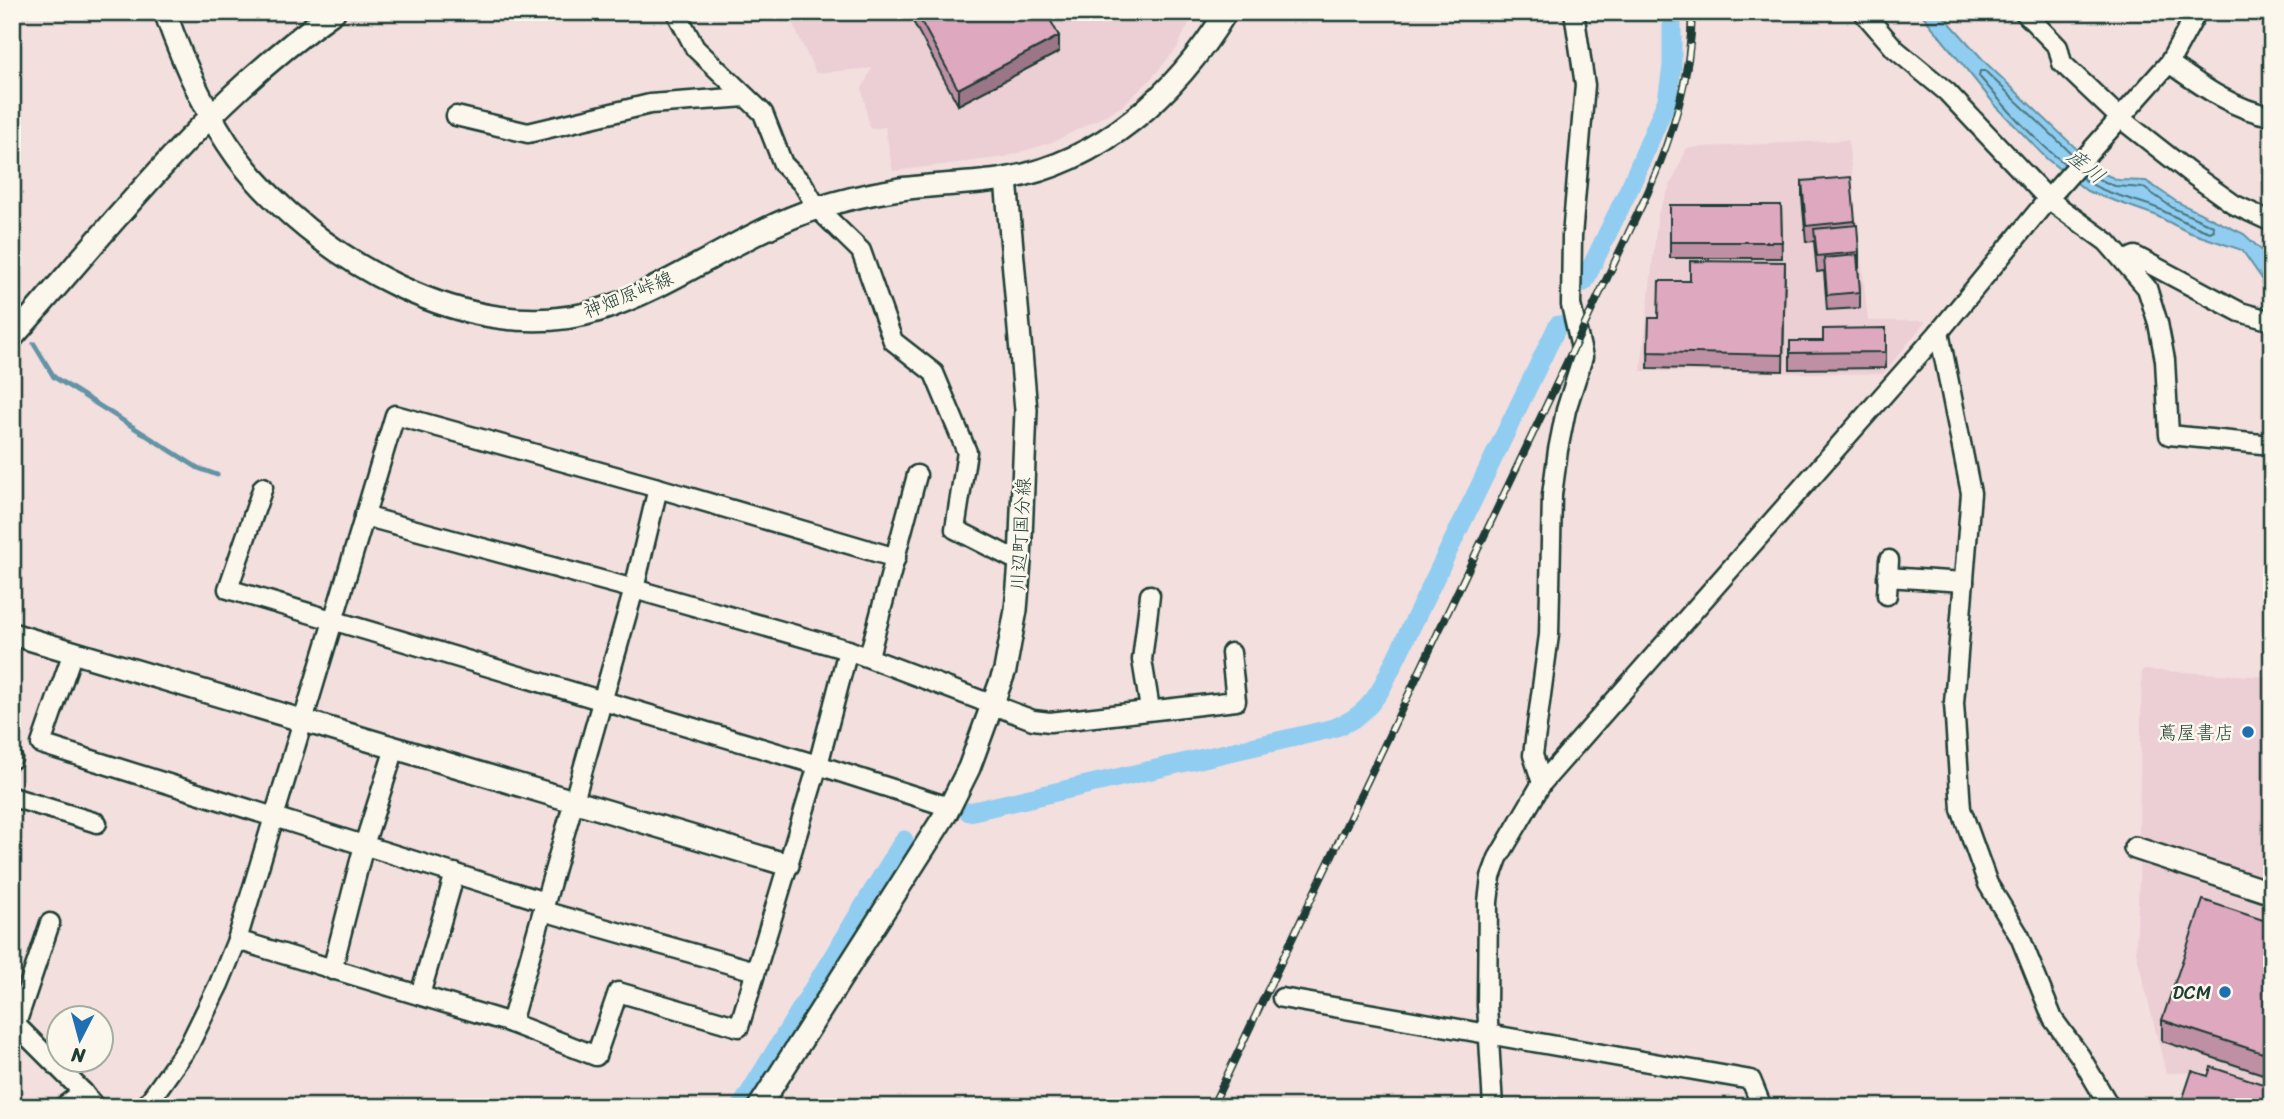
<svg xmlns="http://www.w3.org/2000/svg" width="2284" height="1119" viewBox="0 0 2284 1119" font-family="Sriracha,'Klee One',sans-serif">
  <rect width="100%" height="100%" fill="#f2dfde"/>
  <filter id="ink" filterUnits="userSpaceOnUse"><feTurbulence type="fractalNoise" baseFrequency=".0143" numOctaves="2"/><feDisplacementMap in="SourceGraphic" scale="14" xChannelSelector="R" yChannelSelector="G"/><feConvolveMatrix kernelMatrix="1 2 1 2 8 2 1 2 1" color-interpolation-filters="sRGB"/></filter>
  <g filter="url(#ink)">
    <g fill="#ecced5">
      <polygon points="787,12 1194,12 1177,48 1149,81 1121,107 1055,141 1005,157 893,171 885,127 870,129 862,89 872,68 816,73"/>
      <polygon points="1848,140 1868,321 1926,321 1883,374 1641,371 1658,213 1687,148"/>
      <polygon points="2142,670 2272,677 2272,884 2139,841"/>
      <polygon points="2140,858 2272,902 2272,1088 2225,1072 2166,1073 2136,951"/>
    </g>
    <polygon fill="#90cdf1" stroke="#6393a5" stroke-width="2" points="1920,12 1940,12 1987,64 2102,173 2118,180 2146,181 2177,202 2244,234 2272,260 2272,293 2242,250 2188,232 2155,215 2087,191 2047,159 1996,106"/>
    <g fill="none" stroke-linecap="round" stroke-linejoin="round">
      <g stroke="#4c7780" stroke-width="2">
        <path d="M2065,164C2033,139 2005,107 1979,76L1980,71H1985L2073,155"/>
        <path d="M2081,177C2103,195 2134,198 2159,209C2176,217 2191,226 2210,232L2214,230L2213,226L2173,208L2144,188L2115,186L2098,179L2088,169"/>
      </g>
      <g stroke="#6393a5" stroke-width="5">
        <polyline points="12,304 13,306"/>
        <polyline points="34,344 54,377 198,468 217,475"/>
      </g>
      <g stroke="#90cdf1" stroke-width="19">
        <polyline points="1584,282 1631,185 1667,100 1672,67 1672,12"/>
        <path d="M969,812L1330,729C1354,722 1368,710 1381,689L1558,325"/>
        <polyline points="741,1107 904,840"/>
      </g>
      <defs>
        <g id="minor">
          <polyline points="676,12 695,48 763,113 783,164 803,184 817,208 861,251 893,341 934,373 967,452 955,529 1020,562"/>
          <polyline points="1863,12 1895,49 1947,92 2048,199 2107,242 2147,288 2158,323 2165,360 2169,435 2272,445"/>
          <polyline points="2024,12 2058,47 2062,63 2120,118 2190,173 2235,205 2272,222"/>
          <path d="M2169,63C2200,85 2234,110 2272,116"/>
          <polyline points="456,116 528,133 650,104 746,97"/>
          <polyline points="2124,261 2135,256 2240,312 2272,321"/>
          <polyline points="1939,332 1971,493 1954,703 1961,809 1988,884 2020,937 2053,1019 2080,1056 2110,1107"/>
          <polyline points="263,487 228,589 818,765 949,807"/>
          <polyline points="364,516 634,589 848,650 1033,720 1050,722 1236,701 1231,653"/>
          <polyline points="1887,577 1964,582"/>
          <polyline points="1887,595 1889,560"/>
          <polyline points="73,652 41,744 545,902"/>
          <polyline points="869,656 917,475"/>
          <polyline points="1150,709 1142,660 1150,595"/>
          <polyline points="12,758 12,759"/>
          <polyline points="1542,783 1533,755 1549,635 1552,495 1558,450 1566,410 1583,357 1571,305 1572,236 1585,85 1574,12"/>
          <polyline points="12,797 97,823"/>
          <polyline points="543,911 755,971"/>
          <polyline points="237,940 511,1023 596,1056 618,992 739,1027 818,765 848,650"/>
          <polyline points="332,970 364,845 395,748"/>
          <polyline points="420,995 455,873"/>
          <polyline points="1282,998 1751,1080 1762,1107"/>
          <polyline points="12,1021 83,1092 95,1107"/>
          <polyline points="511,1023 634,589 658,488"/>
          <polyline points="16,1024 50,923"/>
          <polyline points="63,1107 83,1092"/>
          <polyline points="145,1107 189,1045 219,984 237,940 395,415 658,488 896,558"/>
          <polyline points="1493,1107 1487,1005 1488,902 1491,877 1498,858 1542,783 1939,332 2048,199 2169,63 2197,12"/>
        </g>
        <g id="tertiary">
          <path d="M165,12C183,63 205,113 237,157C312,257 472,351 600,310C677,285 742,232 818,208C842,200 869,194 894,190C930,184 968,185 1004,179C1101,163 1177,93 1226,12"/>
          <path d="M12,338C113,224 208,100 334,12"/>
          <polyline points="12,634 788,865"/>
          <polyline points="2135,848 2272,893"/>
          <polyline points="759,1107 947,812 969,768 1005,670 1016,610 1020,562 1026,410 1006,179"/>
        </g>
      </defs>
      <use href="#minor" stroke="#1f3d34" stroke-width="23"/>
      <use href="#tertiary" stroke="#1f3d34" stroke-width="26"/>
      <use href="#minor" stroke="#fbf7ec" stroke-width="18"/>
      <use href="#tertiary" stroke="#fbf7ec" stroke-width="21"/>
      <defs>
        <path id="rail" d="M1212,1107L1648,192C1673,134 1691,76 1692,12"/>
      </defs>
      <use href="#rail" stroke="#1f3d34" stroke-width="8"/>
      <use href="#rail" stroke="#fbf7ec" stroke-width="5" stroke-dasharray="16" stroke-linecap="butt"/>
    </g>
    <g fill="#bf90a4" stroke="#1f3d34" stroke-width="2">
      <polygon points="908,12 1046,12 1059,52 958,105"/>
      <polygon points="1802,181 1855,221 1859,252 1859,268 1858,268 1860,292 1860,308 1827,310 1824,271 1817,272 1814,241 1806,242 1802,197"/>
      <polygon points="1670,205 1781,205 1782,258 1670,258"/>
      <polygon points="1785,262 1783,371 1648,368 1649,318 1658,318 1690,281"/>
      <polygon points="1886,328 1886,368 1790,369 1790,341 1823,341"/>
      <polygon points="2272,923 2272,1077 2162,1041 2162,1020"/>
    </g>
    <polygon fill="#9b7686" stroke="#1f3d34" stroke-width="2" points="1059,36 1059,52 958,105 958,89"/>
    <g fill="#dea8bf" stroke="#1f3d34" stroke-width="2">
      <polygon points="916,12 1046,12 1059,36 958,89"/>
      <polygon points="1851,177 1855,221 1806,226 1802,181"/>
      <polygon points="1670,205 1781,205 1782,242 1670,242"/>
      <polygon points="1857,225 1859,252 1817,256 1814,229"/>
      <polygon points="1857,255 1860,292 1827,295 1824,258"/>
      <polygon points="1690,261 1785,262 1783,355 1648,352 1649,318 1658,318 1659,281 1690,281"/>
      <polygon points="1886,328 1886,352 1790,353 1790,341 1823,341 1823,329"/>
      <polygon points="2203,900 2272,923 2272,1056 2162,1020"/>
      <polygon points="2211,1067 2272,1087 2272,1107 2180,1107 2192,1071 2208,1076"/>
    </g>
  </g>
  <g fill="#1f6fb2" stroke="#fbf7ec" stroke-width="2.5">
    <circle cx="2248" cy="732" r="7"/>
    <circle cx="2225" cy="992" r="7"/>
  </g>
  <g text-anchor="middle" stroke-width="5" stroke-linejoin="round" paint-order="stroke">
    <g font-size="19" fill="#1f3d34" stroke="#fbf7ec">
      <text transform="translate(628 294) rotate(-22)" y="7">神畑原峠線</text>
      <text transform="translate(1020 534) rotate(-87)" y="7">川辺町国分線</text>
    </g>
    <g font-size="19" fill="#1f3d34" stroke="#fbf7ec" text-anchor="end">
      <text x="2234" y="739">蔦屋書店</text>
      <text x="2211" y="999">DCM</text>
    </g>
    <g font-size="21" font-style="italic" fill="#365a5a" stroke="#fbf7ec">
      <text transform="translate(2086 166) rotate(39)" y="7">産川</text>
    </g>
  </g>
  <rect width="2284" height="1119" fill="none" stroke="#fbf7ec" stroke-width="42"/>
  <rect x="21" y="21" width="2242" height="1077" fill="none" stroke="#1f3d34" stroke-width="2.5" filter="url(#ink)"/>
  <g transform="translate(80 1039) rotate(186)"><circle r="33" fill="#fbf7ec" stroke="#a3ada2" stroke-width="2"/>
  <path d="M0-5L12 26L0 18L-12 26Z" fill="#1f6fb2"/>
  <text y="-10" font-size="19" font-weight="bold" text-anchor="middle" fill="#1f3d34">N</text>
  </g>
</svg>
